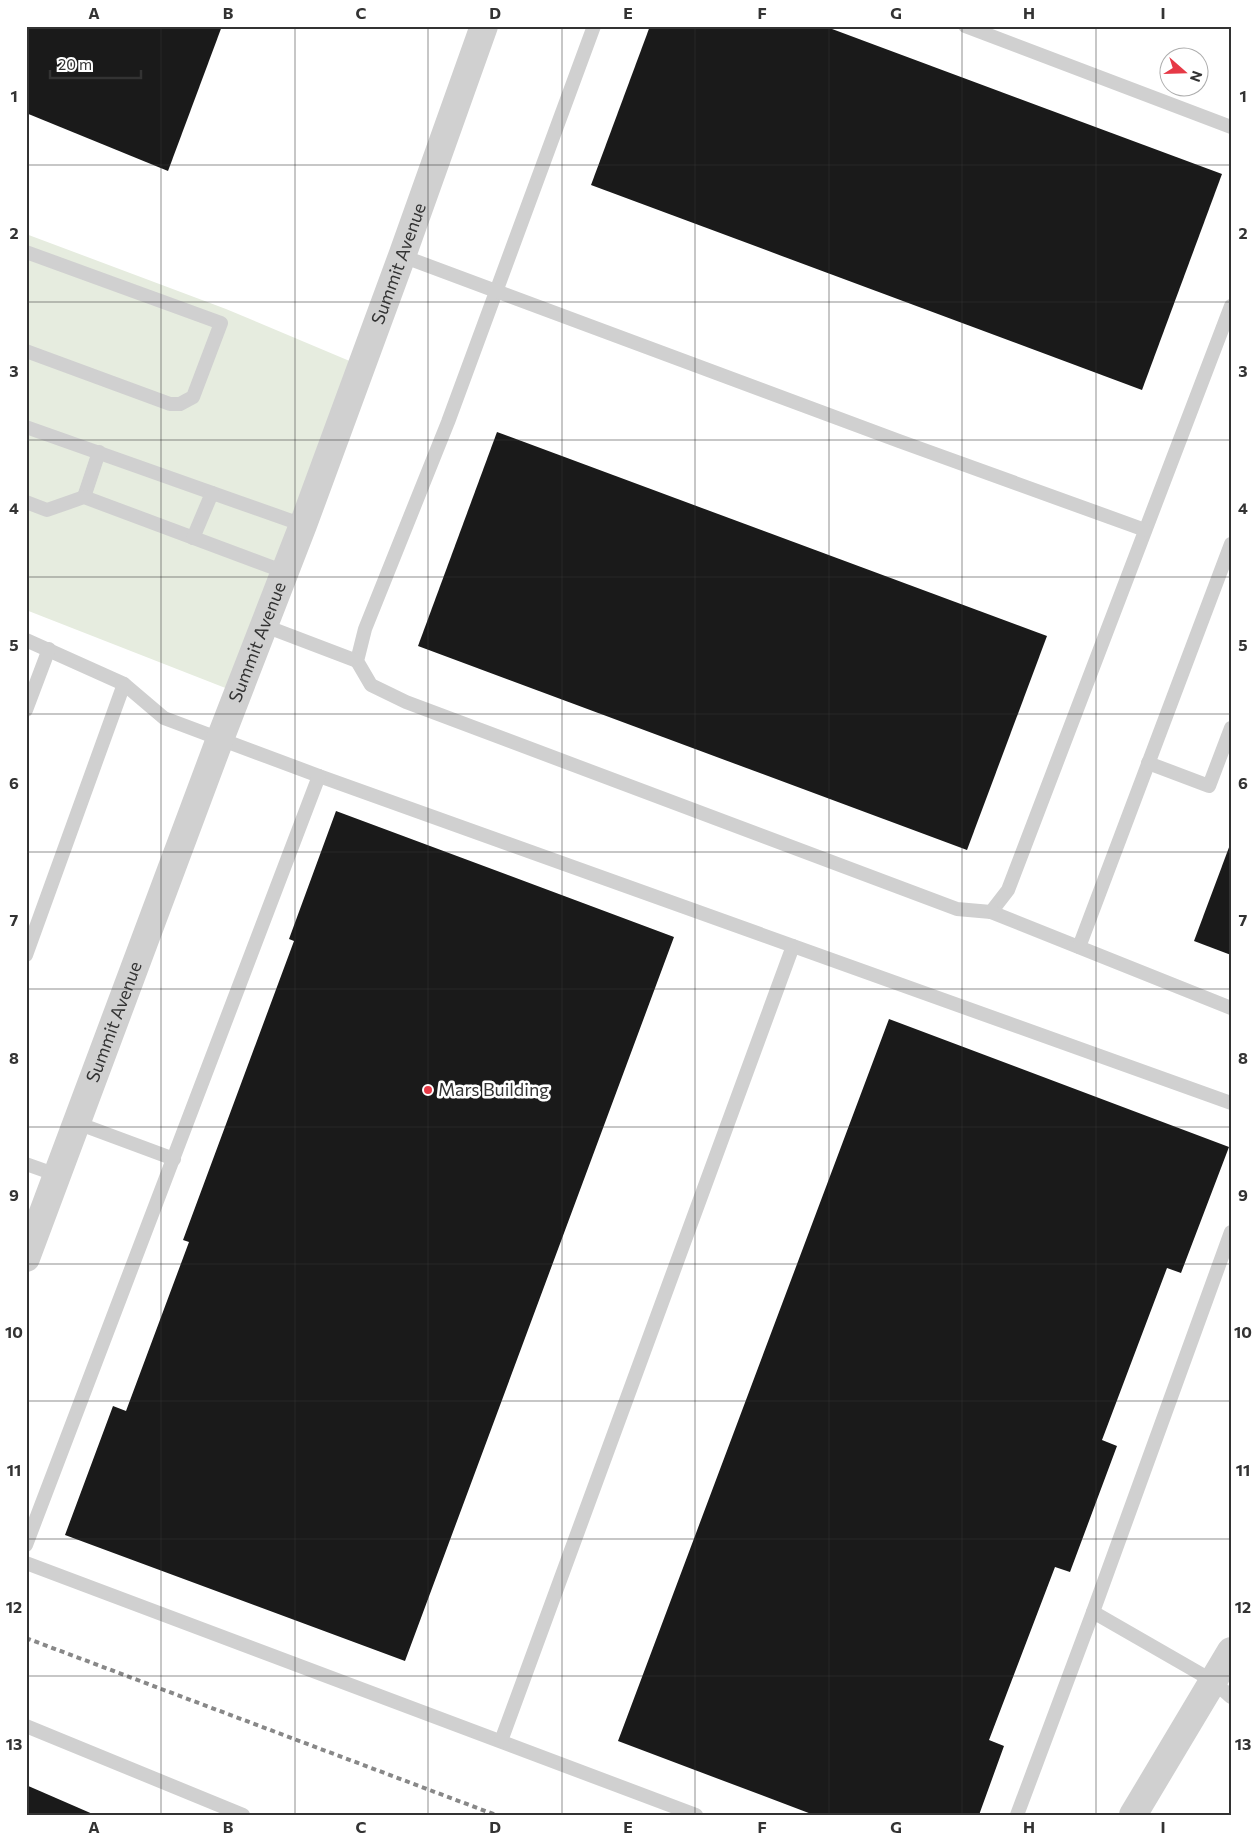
<svg xmlns="http://www.w3.org/2000/svg" width="1257" height="1841" viewBox="0 0 1257 1841" font-family="Commissioner,sans-serif">
  <rect width="100%" height="100%" fill="#fff"/>
  <polygon fill="#e6ecdf" points="26,234 226,309 352,362 228,689 26,610"/>
  <g fill="#1a1a1a">
    <polygon points="26,26 222,26 168,171 26,113"/>
    <polygon points="650,26 824,26 1222,174 1142,390 591,185"/>
    <polygon points="497,432 1047,636 967,850 418,646"/>
    <polygon points="336,811 674,937 405,1661 65,1535 113,1406 126,1411 189,1242 183,1240 294,941 289,939"/>
    <polygon points="1231,842 1231,955 1194,941"/>
    <polygon points="889,1019 1229,1147 1181,1273 1167,1268 1102,1440 1117,1446 1070,1572 1055,1567 989,1740 1004,1746 979,1815 814,1815 618,1741"/>
    <polygon points="26,1785 95,1815 26,1815"/>
  </g>
  <g fill="none" stroke-linecap="round" stroke-linejoin="round">
    <g stroke="#d0d0d0" stroke-width="14">
      <polyline points="594,26 448,422 365,629 357,661 371,685 406,702 957,909 991,912 1008,890 1231,306"/>
      <polyline points="965,26 1231,127"/>
      <polyline points="26,252 221,323 193,397 180,404 170,404 26,351"/>
      <polyline points="402,256 899,441 1145,530"/>
      <polyline points="26,427 303,525"/>
      <polyline points="84,497 99,452"/>
      <polyline points="26,502 47,510 84,497 285,572"/>
      <polyline points="193,538 212,493"/>
      <polyline points="265,626 357,661"/>
      <polyline points="26,640 124,684 164,718 319,776 1231,1103"/>
      <polyline points="26,710 49,649"/>
      <polyline points="1148,763 1209,786 1231,728"/>
      <polyline points="991,912 1231,1008"/>
      <polyline points="1079,947 1231,544"/>
      <polyline points="26,955 124,684"/>
      <polyline points="77,1123 174,1159"/>
      <polyline points="26,1164 57,1175"/>
      <polyline points="26,1545 319,776"/>
      <polyline points="26,1563 696,1815"/>
      <polyline points="1093,1612 1213,1681 1231,1697"/>
      <polyline points="26,1726 243,1815"/>
      <polyline points="501,1741 793,946"/>
      <polyline points="1017,1815 1093,1612 1231,1232"/>
    </g>
    <g stroke="#d0d0d0" stroke-width="28">
      <path id="s1" d="M26,1258L220,739L303,525L402,256L484,26"/>
      <polyline points="1133,1815 1231,1651"/>
    </g>
    <polyline stroke="#888" stroke-width="4" stroke-dasharray="5 4" stroke-linecap="butt" points="26,1638 496,1815"/>
  </g>
  <path fill="none" stroke="#333" stroke-width="1" stroke-opacity="0.55" d="M161,26V1815M295,26V1815M428,26V1815M562,26V1815M695,26V1815M829,26V1815M962,26V1815M1096,26V1815M26,165H1231M26,302H1231M26,440H1231M26,577H1231M26,714H1231M26,852H1231M26,989H1231M26,1127H1231M26,1264H1231M26,1401H1231M26,1539H1231M26,1676H1231"/>
  <circle fill="#e63946" stroke="#fff" stroke-width="2" cx="428" cy="1090" r="5"/>
  <g text-anchor="middle" stroke-width="5" stroke-linejoin="round" paint-order="stroke">
    <g font-size="18" fill="#333" stroke="#fff">
      <text dy="6" stroke="none"><textPath href="#s1" startOffset="1062">Summit Avenue</textPath></text>
      <text dy="6" stroke="none"><textPath href="#s1" startOffset="658">Summit Avenue</textPath></text>
      <text dy="6" stroke="none"><textPath href="#s1" startOffset="252">Summit Avenue</textPath></text>
    </g>
    <g font-size="18" fill="#333" stroke="#fff" text-anchor="start">
      <text x="438" y="1096">Mars Building</text>
    </g>
  </g>
  <rect width="1257" height="1841" fill="none" stroke="#ffffff" stroke-width="55"/>
  <g transform="translate(1184 72) rotate(110)"><circle r="24" fill="#ffffff" stroke="#adadad"/>
  <path d="M0-4L9 19L0 12L-9 19Z" fill="#e63946"/>
  <text y="-8" font-size="14" font-weight="bold" text-anchor="middle" fill="#333333">N</text>
  </g>
  <path d="M50 70v8h91v-8" fill="none" stroke="#333333" stroke-width="2.5"/>
  <text x="58" y="70" font-size="15" fill="#333333" stroke="#ffffff" stroke-width="4" paint-order="stroke">20 m</text>
  <rect x="28" y="28" width="1202" height="1786" fill="none" stroke="#333" stroke-width="2"/>
  <g font-size="16" text-anchor="middle" font-weight="bold" fill="#333">
    <text x="94" y="19">A</text>
    <text x="228" y="19">B</text>
    <text x="361" y="19">C</text>
    <text x="495" y="19">D</text>
    <text x="628" y="19">E</text>
    <text x="762" y="19">F</text>
    <text x="896" y="19">G</text>
    <text x="1029" y="19">H</text>
    <text x="1163" y="19">I</text>
    <text x="14" y="102">1</text>
    <text x="1243" y="102">1</text>
    <text x="14" y="239">2</text>
    <text x="1243" y="239">2</text>
    <text x="14" y="377">3</text>
    <text x="1243" y="377">3</text>
    <text x="14" y="514">4</text>
    <text x="1243" y="514">4</text>
    <text x="14" y="651">5</text>
    <text x="1243" y="651">5</text>
    <text x="14" y="789">6</text>
    <text x="1243" y="789">6</text>
    <text x="14" y="926">7</text>
    <text x="1243" y="926">7</text>
    <text x="14" y="1064">8</text>
    <text x="1243" y="1064">8</text>
    <text x="14" y="1201">9</text>
    <text x="1243" y="1201">9</text>
    <text x="14" y="1338">10</text>
    <text x="1243" y="1338">10</text>
    <text x="14" y="1476">11</text>
    <text x="1243" y="1476">11</text>
    <text x="14" y="1613">12</text>
    <text x="1243" y="1613">12</text>
    <text x="14" y="1750">13</text>
    <text x="1243" y="1750">13</text>
    <text x="94" y="1833">A</text>
    <text x="228" y="1833">B</text>
    <text x="361" y="1833">C</text>
    <text x="495" y="1833">D</text>
    <text x="628" y="1833">E</text>
    <text x="762" y="1833">F</text>
    <text x="896" y="1833">G</text>
    <text x="1029" y="1833">H</text>
    <text x="1163" y="1833">I</text>
  </g>
</svg>
